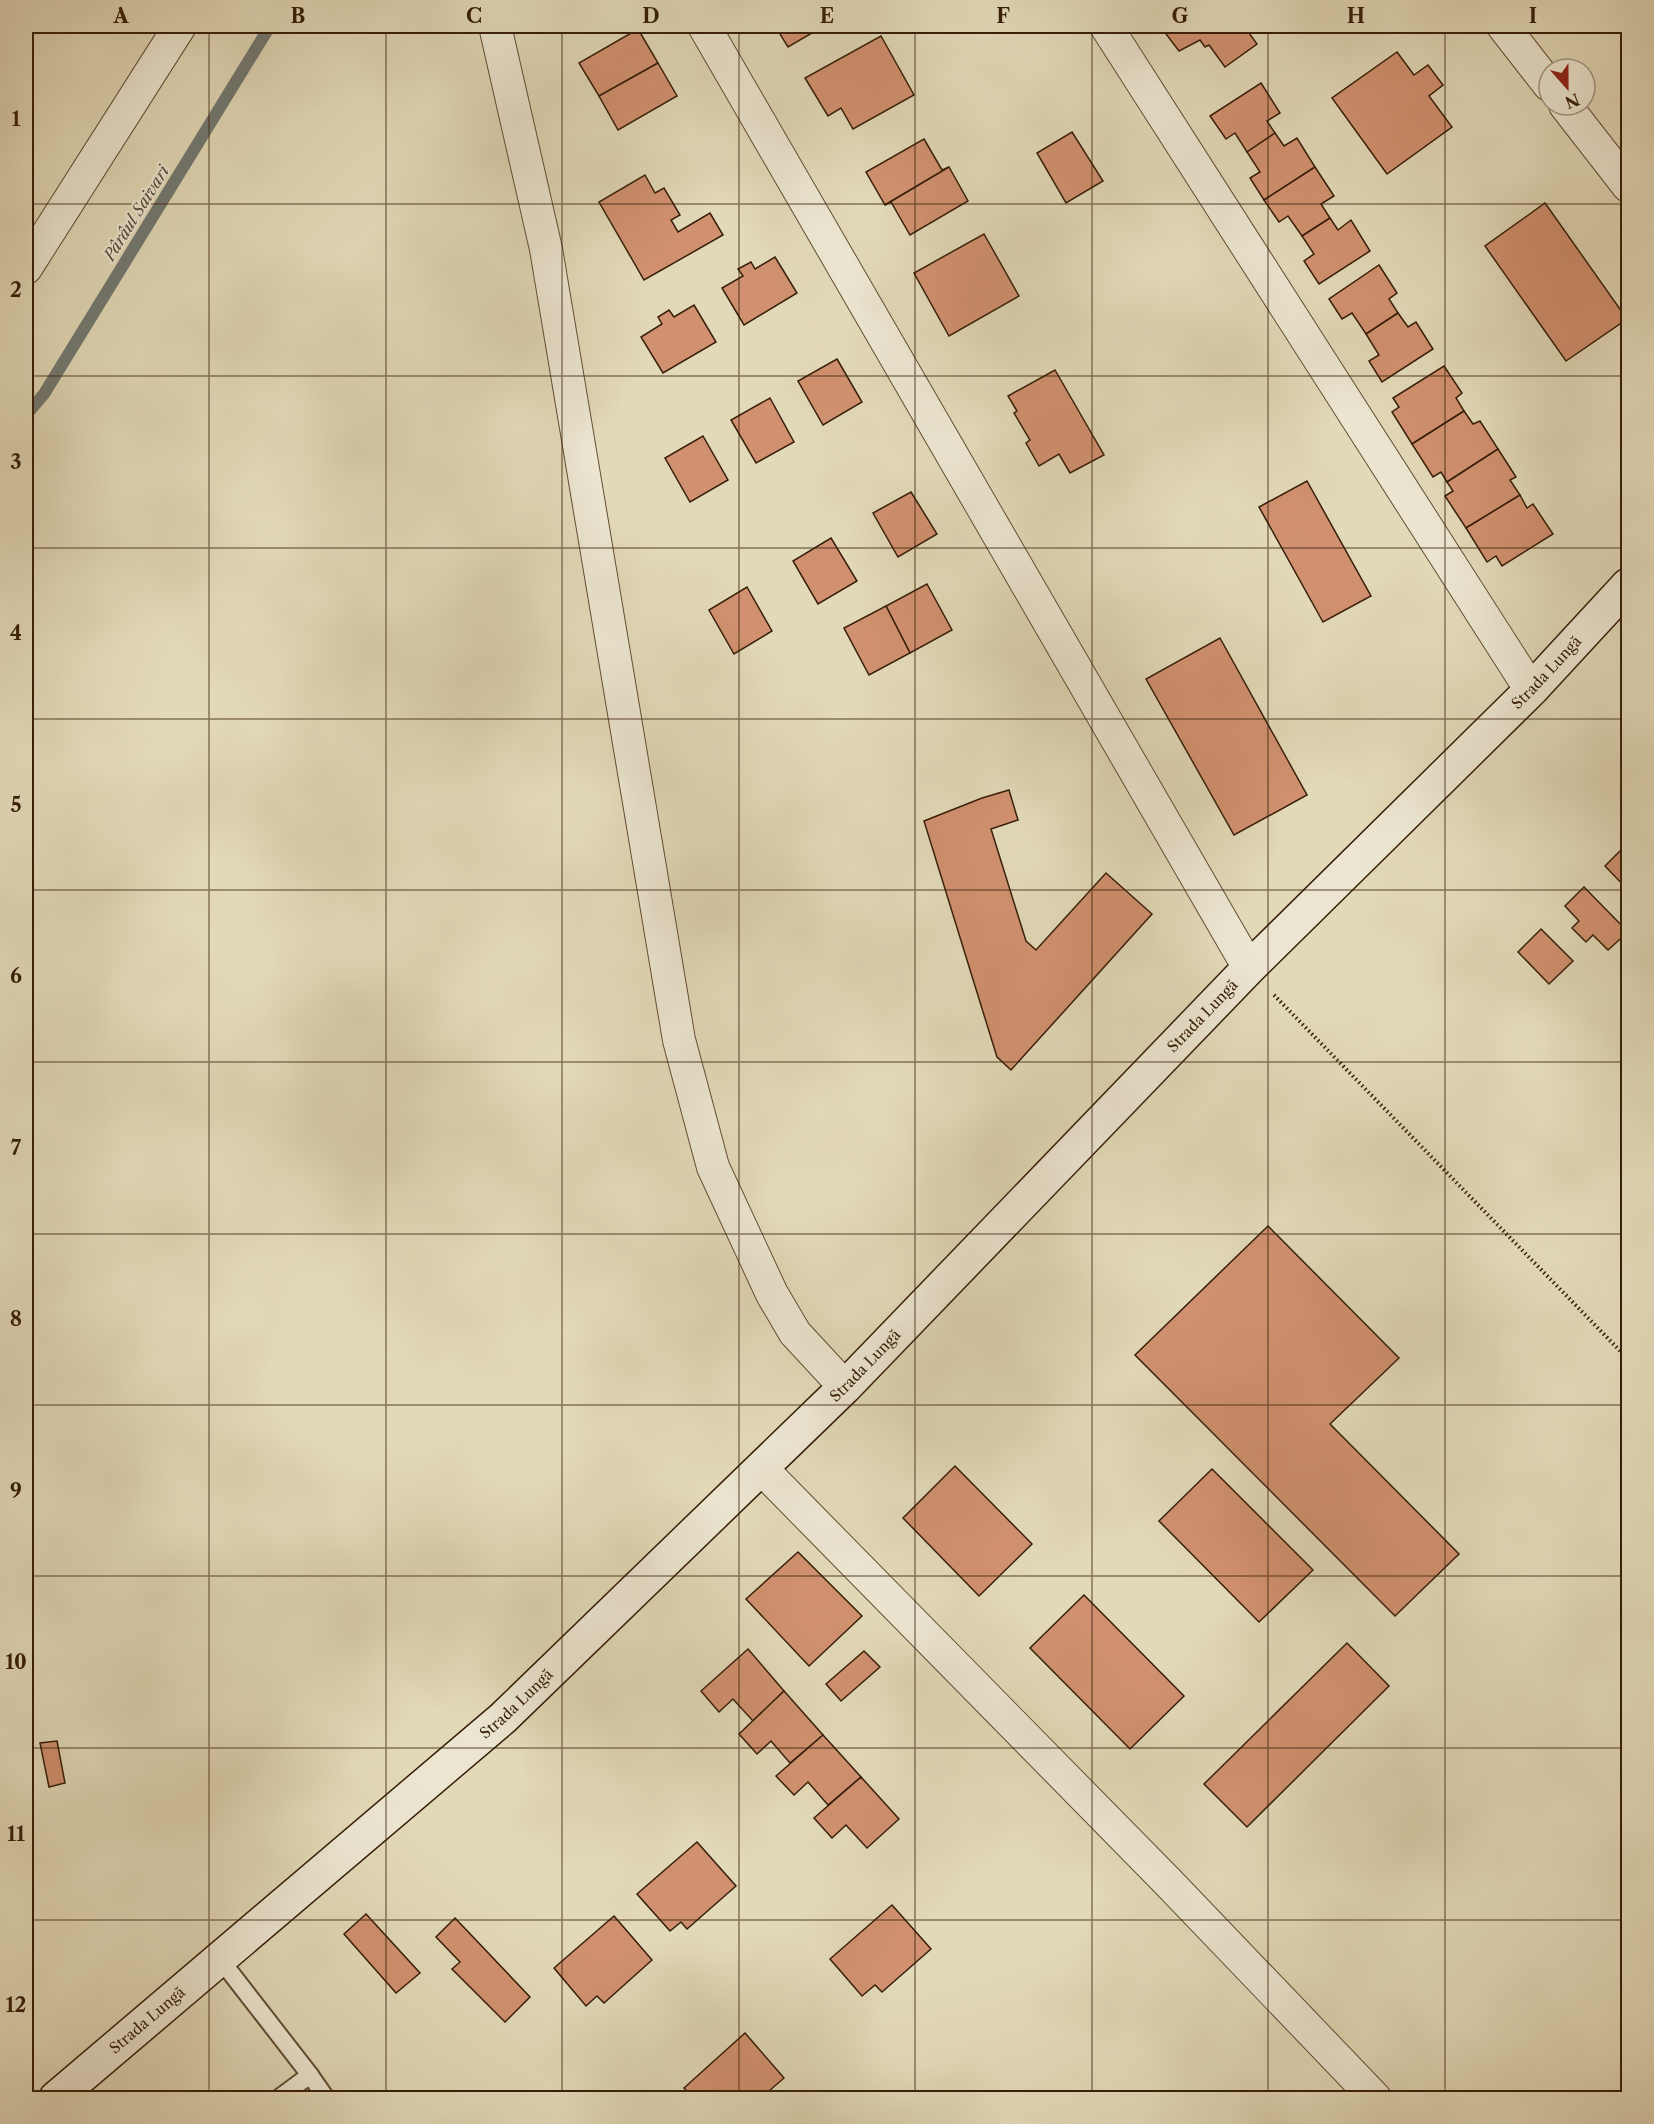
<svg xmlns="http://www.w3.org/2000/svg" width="1654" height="2124" viewBox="0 0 1654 2124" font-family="'Libre Caslon Text',serif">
  <rect width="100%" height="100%" fill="#e2d9b8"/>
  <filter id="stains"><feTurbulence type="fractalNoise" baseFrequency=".00333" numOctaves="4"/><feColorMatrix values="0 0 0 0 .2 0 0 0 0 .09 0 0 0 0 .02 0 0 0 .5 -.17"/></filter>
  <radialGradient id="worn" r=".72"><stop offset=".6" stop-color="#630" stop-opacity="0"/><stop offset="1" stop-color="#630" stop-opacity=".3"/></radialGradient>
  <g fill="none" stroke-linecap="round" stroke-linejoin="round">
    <polyline stroke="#727a73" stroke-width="12" points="26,415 44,394 270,26"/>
  </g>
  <g fill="#d19170" stroke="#361e08" stroke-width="1.5">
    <polygon points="775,26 824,26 788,47"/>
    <polygon points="1160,26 1244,26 1257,44 1225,67 1209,45 1205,47 1200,40 1179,51"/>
    <polygon points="638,29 658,63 599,96 579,63"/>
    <polygon points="881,36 914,95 853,129 841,108 828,116 805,78"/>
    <polygon points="1397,52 1414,75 1428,65 1443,85 1429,96 1452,127 1387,174 1332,98"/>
    <polygon points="658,63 677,96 618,130 599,96"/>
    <polygon points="1261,83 1280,113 1267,121 1275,133 1247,152 1235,133 1226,139 1210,116"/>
    <polygon points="1072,132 1103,181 1066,203 1037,153"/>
    <polygon points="1275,133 1284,146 1297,138 1315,167 1264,200 1250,178 1260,172 1247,152"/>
    <polygon points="924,139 942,170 949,167 885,205 866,172"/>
    <polygon points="949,167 968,201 910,235 891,202 885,205"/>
    <polygon points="1315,167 1334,196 1321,204 1330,218 1302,236 1288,216 1279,222 1264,200"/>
    <polygon points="645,175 655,193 664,188 680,215 671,220 678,232 710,213 723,235 644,280 599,202"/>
    <polygon points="1545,203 1627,319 1566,361 1485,246"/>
    <polygon points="1330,218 1338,230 1351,220 1370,251 1319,284 1304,261 1314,254 1302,236"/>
    <polygon points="984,234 1019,296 949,336 914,273"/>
    <polygon points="775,257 797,293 744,325 722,288 743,276 738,269 751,262 755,269"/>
    <polygon points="1379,265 1397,293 1389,299 1398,313 1366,334 1352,313 1342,319 1329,299"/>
    <polygon points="694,305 716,342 663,373 641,337 662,324 658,317 669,310 674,317"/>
    <polygon points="1398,313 1408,327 1416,322 1433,349 1382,382 1369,361 1379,355 1366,334"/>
    <polygon points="837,359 862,402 823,425 798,381"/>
    <polygon points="1444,366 1462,393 1456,398 1464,411 1412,444 1392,412 1399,407 1393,398"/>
    <polygon points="1055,370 1104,455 1070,473 1059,454 1039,466 1026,443 1030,440 1014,413 1017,411 1008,396"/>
    <polygon points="770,398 794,442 756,463 731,420"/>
    <polygon points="1464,411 1473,424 1480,421 1498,449 1447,482 1441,472 1433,477 1412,444"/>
    <polygon points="703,436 728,480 690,502 665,458"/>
    <polygon points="1498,449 1516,477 1510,480 1520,495 1466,528 1445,496 1453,491 1447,482"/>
    <polygon points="1307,481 1371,596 1323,622 1259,507"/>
    <polygon points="911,492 937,534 898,557 873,513"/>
    <polygon points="1520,495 1527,508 1533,504 1553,534 1502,566 1496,556 1487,562 1466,528"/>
    <polygon points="831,538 857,581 818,604 793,561"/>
    <polygon points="927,584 952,630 910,653 886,606"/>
    <polygon points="747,587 772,631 734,654 709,610"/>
    <polygon points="886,606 910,653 869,675 844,628"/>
    <polygon points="1220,638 1307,795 1234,835 1146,679"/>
    <polygon points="1009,790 1018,820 991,829 1026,941 1036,950 1106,873 1152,914 1011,1070 997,1057 924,821 982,798"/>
    <polygon points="1628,843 1628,890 1605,866"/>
    <polygon points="1584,887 1628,932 1608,950 1593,935 1586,942 1572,928 1579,921 1565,906"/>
    <polygon points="1541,929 1573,961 1549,984 1518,952"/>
    <polygon points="1268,1226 1399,1358 1330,1424 1459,1554 1395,1616 1135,1355"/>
    <polygon points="955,1466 1032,1544 979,1596 903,1518"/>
    <polygon points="1212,1469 1313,1570 1259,1622 1159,1521"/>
    <polygon points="798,1552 862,1616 809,1666 746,1599"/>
    <polygon points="1084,1595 1184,1696 1130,1749 1030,1648"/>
    <polygon points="1347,1643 1389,1686 1247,1827 1204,1784"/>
    <polygon points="748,1649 784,1691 753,1721 733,1699 719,1712 701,1691"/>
    <polygon points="864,1651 880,1667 841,1701 826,1684"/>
    <polygon points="784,1691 823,1735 790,1763 771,1741 757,1754 739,1734"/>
    <polygon points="823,1735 861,1777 828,1805 808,1782 794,1795 776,1776"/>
    <polygon points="57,1741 65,1783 49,1787 40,1743"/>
    <polygon points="861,1777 899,1819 867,1848 846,1825 832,1838 814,1818"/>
    <polygon points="697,1842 736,1886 687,1929 681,1922 670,1931 637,1894"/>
    <polygon points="892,1905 931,1949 882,1992 875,1985 862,1996 830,1959"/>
    <polygon points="366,1914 420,1973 396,1993 344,1934"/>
    <polygon points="614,1916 652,1960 604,2003 597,1996 586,2006 554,1968"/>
    <polygon points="455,1918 530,1997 505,2022 452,1969 460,1962 436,1937"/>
    <polygon points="745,2033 784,2078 761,2098 693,2098 684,2088"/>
  </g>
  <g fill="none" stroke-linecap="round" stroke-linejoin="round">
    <defs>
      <g id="service">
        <polyline points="220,1959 310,2075"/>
        <polyline points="279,2098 310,2075 326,2098"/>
      </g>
      <g id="minor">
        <polyline points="495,26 546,249 679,1040 713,1167 772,1294 795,1333 845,1387"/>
        <polyline points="704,26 1249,968"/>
        <polyline points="1106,26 1531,690"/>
        <polyline points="1503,26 1549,85"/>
        <polyline points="1565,105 1628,186"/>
        <polyline points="26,268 180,26"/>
        <polyline points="761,1468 1168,1882 1375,2098"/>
      </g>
      <g id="secondary">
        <path id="s1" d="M56,2098L503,1718L845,1387L1249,968L1531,690L1628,585"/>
      </g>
    </defs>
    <use href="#service" stroke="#614d34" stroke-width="20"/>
    <use href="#minor" stroke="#614d34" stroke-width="34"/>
    <use href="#secondary" stroke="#361e08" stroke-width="36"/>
    <polyline stroke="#361e08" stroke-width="4" stroke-dasharray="1.5 3" stroke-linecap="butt" points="1274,995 1628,1359"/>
    <use href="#service" stroke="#ece6d1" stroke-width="16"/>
    <use href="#minor" stroke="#ece6d1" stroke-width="32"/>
    <use href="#secondary" stroke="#ece6d1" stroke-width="33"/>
  </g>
  <path fill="none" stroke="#361e08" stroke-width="1.5" stroke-opacity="0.55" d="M209,26V2098M386,26V2098M562,26V2098M739,26V2098M915,26V2098M1092,26V2098M1268,26V2098M1445,26V2098M26,204H1628M26,376H1628M26,548H1628M26,719H1628M26,890H1628M26,1062H1628M26,1234H1628M26,1405H1628M26,1576H1628M26,1748H1628M26,1920H1628"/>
  <g text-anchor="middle" stroke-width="4.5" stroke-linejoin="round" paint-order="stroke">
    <g font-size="15" fill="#361e08" stroke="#ece6d1">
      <text dy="5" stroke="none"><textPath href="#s1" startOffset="2064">Strada Lungă</textPath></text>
      <text dy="5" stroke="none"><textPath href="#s1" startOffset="1578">Strada Lungă</textPath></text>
      <text dy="5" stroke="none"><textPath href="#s1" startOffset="1092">Strada Lungă</textPath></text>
      <text dy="5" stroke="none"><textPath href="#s1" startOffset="606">Strada Lungă</textPath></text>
      <text dy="5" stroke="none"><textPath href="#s1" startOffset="120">Strada Lungă</textPath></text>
    </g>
    <g font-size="16" font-style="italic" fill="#544c3d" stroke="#ece6d1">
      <text transform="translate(136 213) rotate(-58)" y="6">Pârâul Saivari</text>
    </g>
  </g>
  <rect width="1654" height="2124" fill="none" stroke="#e2d9b8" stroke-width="66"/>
  <g transform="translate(1567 87) rotate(159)"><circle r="28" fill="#ece6d1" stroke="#a39681" stroke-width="1.5"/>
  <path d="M0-4.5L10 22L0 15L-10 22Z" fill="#8f2418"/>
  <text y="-9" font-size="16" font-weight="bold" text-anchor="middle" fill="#361e08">N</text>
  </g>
  <rect x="33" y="33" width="1588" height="2058" fill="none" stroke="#361e08" stroke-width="2"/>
  <g font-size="20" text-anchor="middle" font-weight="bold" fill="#361e08">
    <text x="121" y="23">A</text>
    <text x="298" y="23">B</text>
    <text x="474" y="23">C</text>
    <text x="651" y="23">D</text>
    <text x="827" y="23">E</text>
    <text x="1003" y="23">F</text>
    <text x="1180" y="23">G</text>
    <text x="1356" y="23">H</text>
    <text x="1533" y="23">I</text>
    <text x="16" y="126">1</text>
    <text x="16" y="297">2</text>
    <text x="16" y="469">3</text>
    <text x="16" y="640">4</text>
    <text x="16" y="812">5</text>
    <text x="16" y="983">6</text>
    <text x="16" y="1155">7</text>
    <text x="16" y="1326">8</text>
    <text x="16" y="1498">9</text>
    <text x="16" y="1669">10</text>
    <text x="16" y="1841">11</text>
    <text x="16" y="2012">12</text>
  </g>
  <rect width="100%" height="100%" filter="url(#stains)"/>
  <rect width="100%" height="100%" fill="url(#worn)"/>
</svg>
